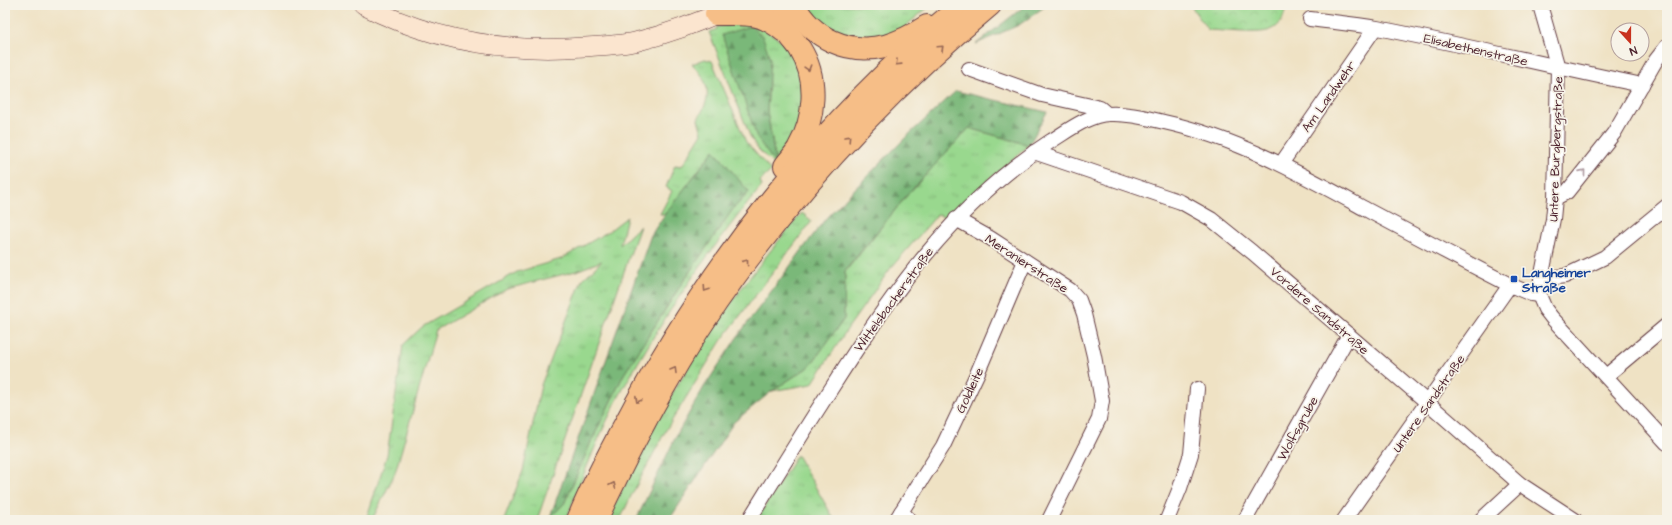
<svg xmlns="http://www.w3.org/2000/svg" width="1672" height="525" viewBox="0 0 1672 525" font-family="'Architects Daughter',sans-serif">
  <defs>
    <pattern id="grass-tufts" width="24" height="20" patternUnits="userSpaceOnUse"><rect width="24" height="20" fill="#99d88e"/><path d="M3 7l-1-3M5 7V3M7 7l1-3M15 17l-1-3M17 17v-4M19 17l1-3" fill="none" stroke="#85b97b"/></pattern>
    <pattern id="forest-firs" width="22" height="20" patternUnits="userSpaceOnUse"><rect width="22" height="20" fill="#7ab879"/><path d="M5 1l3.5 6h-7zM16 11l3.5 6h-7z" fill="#669563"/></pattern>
    <pattern id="park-crowns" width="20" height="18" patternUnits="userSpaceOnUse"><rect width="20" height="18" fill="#99d88e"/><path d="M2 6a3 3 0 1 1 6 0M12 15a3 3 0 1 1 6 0" fill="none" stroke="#85b97b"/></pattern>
  </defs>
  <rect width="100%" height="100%" fill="#f7f3e8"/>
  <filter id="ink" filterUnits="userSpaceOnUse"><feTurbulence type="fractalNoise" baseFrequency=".025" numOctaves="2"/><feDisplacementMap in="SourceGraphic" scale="8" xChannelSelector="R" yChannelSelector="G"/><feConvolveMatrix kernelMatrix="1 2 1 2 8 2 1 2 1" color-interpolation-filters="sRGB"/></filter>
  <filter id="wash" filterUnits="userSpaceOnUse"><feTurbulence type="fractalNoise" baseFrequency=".012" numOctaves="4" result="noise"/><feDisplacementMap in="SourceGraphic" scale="16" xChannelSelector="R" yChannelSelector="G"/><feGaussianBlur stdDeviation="0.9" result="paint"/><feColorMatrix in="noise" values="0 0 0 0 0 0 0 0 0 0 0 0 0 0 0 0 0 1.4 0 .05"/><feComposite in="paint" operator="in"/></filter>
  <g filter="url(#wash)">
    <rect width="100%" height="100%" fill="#efe2c4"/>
    <g fill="url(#grass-tufts)" stroke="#727c5c" fill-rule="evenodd">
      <polygon points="799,5 931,5 908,24 903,33 881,42 834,37"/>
      <path d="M742,22L754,23L790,46L804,78L801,128L775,166L757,148L750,136L709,32L717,29L716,27ZM750,26L769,82L767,111L776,163Z"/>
      <path d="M705,59L712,61L746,142L771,171L760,181L762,186C710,248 662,319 623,389C600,431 583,476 566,520H549L550,517L564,504L591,442L624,374L686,277L733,209L749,192L714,150L665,214H660L672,191L666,187L675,165L682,166L702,133L698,119C701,113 706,105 707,98C709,85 701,72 692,64Z"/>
      <polygon points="969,128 1029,145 945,218 938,214 890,269 848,328 812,384 772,391 810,366 844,319 845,272 908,194"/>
      <path d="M802,213L812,221L721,341L666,430L631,496L620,520H607C624,487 638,454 656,422C697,348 746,277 802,213Z"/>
      <polygon points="627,217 620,245 640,226 537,520 504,520 523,471 541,385 582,280 602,261 576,271 507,289 436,330 395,473 372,520 366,520 387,455 403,345 422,327 517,272 561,259 609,231"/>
      <polygon points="797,455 834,519 756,520"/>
    </g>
    <g fill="url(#forest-firs)" stroke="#626c52">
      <polygon points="1026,5 1047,5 1019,25 976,44"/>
      <polygon points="750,26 763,37 770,59 767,111 776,165 757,138 722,35"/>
      <polygon points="956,91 1047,112 1029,145 969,128 908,194 845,271 844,319 810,366 772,391 734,422 669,520 636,520 676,436 704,387 740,333 826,218 905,138"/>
      <polygon points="714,150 749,192 733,209 686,277 624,374 591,442 564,504 550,517 651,235 665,214"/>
    </g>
    <path fill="url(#park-crowns)" stroke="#727c5c" d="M1190,5H1286C1283,33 1266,33 1243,32C1231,31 1220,31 1208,30Z"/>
  </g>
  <g filter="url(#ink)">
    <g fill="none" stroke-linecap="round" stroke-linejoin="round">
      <defs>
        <g id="minor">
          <polyline points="1540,5 1558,68 1555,198 1553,219 1541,279 1539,295 1545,309 1552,318 1667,443"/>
          <path d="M1310,19C1332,22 1355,24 1377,28C1466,45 1553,67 1642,85"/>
          <polyline points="969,69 1042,95 1100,108 1107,114"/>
          <polyline points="1034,152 1181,202 1211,219 1252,252 1428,403 1520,484 1575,520"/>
          <polyline points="1281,164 1375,28"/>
          <polyline points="1555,198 1567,192 1614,133 1656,60 1667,46"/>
          <polyline points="956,219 990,238 1070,290 1079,300 1084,314 1094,356 1102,401 1099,419 1049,520"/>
          <polyline points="1541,279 1565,276 1605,257 1667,206"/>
          <polyline points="1606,376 1667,325"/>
          <polyline points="901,512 910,520"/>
          <path d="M749,520C776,476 803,432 831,389C891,294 955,203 1051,141C1069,130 1088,115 1109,114C1128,113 1146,118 1164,122C1238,138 1303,175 1369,211C1416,236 1463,261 1510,285L1531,294L1539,295"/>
          <polyline points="896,520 943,446 977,374 1025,261"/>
          <polyline points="1167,520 1180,488 1191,454 1197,389"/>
          <polyline points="1245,520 1349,335"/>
          <polyline points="1344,520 1510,285"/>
          <polyline points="1481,520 1520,484"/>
        </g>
        <path id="secondary" d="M363,5C433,41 506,53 584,47C601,46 619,45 635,42C668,34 700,22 730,8"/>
        <g id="trunk">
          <path d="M772,5C776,15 782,25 789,34C792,39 797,44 800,49C819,79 815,119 798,149C794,155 789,161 785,166"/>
          <path d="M794,5C812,38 848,55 885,46C899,42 915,34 927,26"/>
          <path d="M716,14C746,14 760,11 784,31"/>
          <path d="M578,520C591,488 607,457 624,426C706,269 824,118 962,5"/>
          <path d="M596,520C636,435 680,351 736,275C809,175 895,84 990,5"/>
        </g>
      </defs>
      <use href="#minor" stroke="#633c42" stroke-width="16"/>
      <use href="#secondary" stroke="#633c42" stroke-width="20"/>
      <use href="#trunk" stroke="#633c42" stroke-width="24"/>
      <use href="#minor" stroke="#fff" stroke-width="14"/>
      <use href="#secondary" stroke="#fbe5cf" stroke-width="19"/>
      <use href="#trunk" stroke="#f6be87" stroke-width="22"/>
    </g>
    <defs><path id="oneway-chevron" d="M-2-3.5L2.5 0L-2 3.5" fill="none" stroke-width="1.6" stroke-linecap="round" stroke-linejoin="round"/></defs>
    <g stroke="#976754">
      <use href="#oneway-chevron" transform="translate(941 48) rotate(-43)"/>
      <use href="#oneway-chevron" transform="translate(898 63) rotate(136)"/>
      <use href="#oneway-chevron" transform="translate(808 68) rotate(73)"/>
      <use href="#oneway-chevron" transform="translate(848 138) rotate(-47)"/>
      <use href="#oneway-chevron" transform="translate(746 262) rotate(-53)"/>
      <use href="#oneway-chevron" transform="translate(706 289) rotate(124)"/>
      <use href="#oneway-chevron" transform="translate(674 370) rotate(-59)"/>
      <use href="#oneway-chevron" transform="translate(638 400) rotate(118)"/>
      <use href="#oneway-chevron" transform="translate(613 485) rotate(-65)"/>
    </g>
    <use stroke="#ae9aa0" href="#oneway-chevron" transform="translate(1583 172) rotate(-51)"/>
  </g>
  <rect fill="#1a4fb4" stroke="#f7f3e8" stroke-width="1.5" x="1510" y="275" width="8" height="8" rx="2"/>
  <g text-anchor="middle" stroke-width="3.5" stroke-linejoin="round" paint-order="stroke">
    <g font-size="13" fill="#4a1f2b" stroke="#f7f3e8">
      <text transform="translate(1476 49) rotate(13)" y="5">Elisabethenstraße</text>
      <text transform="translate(1328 96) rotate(-55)" y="5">Am Landwehr</text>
      <text transform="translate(1555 149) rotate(-88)" y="5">Untere Burgbergstraße</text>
      <text transform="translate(1027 263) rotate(33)" y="5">Meranierstraße</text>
      <text transform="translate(893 299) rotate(-54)" y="5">Wittelsbacherstraße</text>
      <text transform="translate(1320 310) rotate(41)" y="5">Vordere Sandstraße</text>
      <text transform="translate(969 390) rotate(-65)" y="5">Goldleite</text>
      <text transform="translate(1428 403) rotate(-55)" y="5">Untere Sandstraße</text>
      <text transform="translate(1297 428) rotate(-61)" y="5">Wolfsgrube</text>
    </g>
    <g font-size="13" font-weight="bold" fill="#164399" stroke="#f7f3e8" text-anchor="start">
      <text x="1522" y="277">Langheimer<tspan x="1522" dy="15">Straße</tspan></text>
    </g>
  </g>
  <rect width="1672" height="525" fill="none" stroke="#f7f3e8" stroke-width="20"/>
  <g transform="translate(1630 42) rotate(159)"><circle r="19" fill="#f7f3e8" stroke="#b29e9c"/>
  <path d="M0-3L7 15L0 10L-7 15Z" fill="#c8321e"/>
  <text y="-6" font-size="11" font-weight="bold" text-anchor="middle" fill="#4a1f2b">N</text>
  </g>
</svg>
